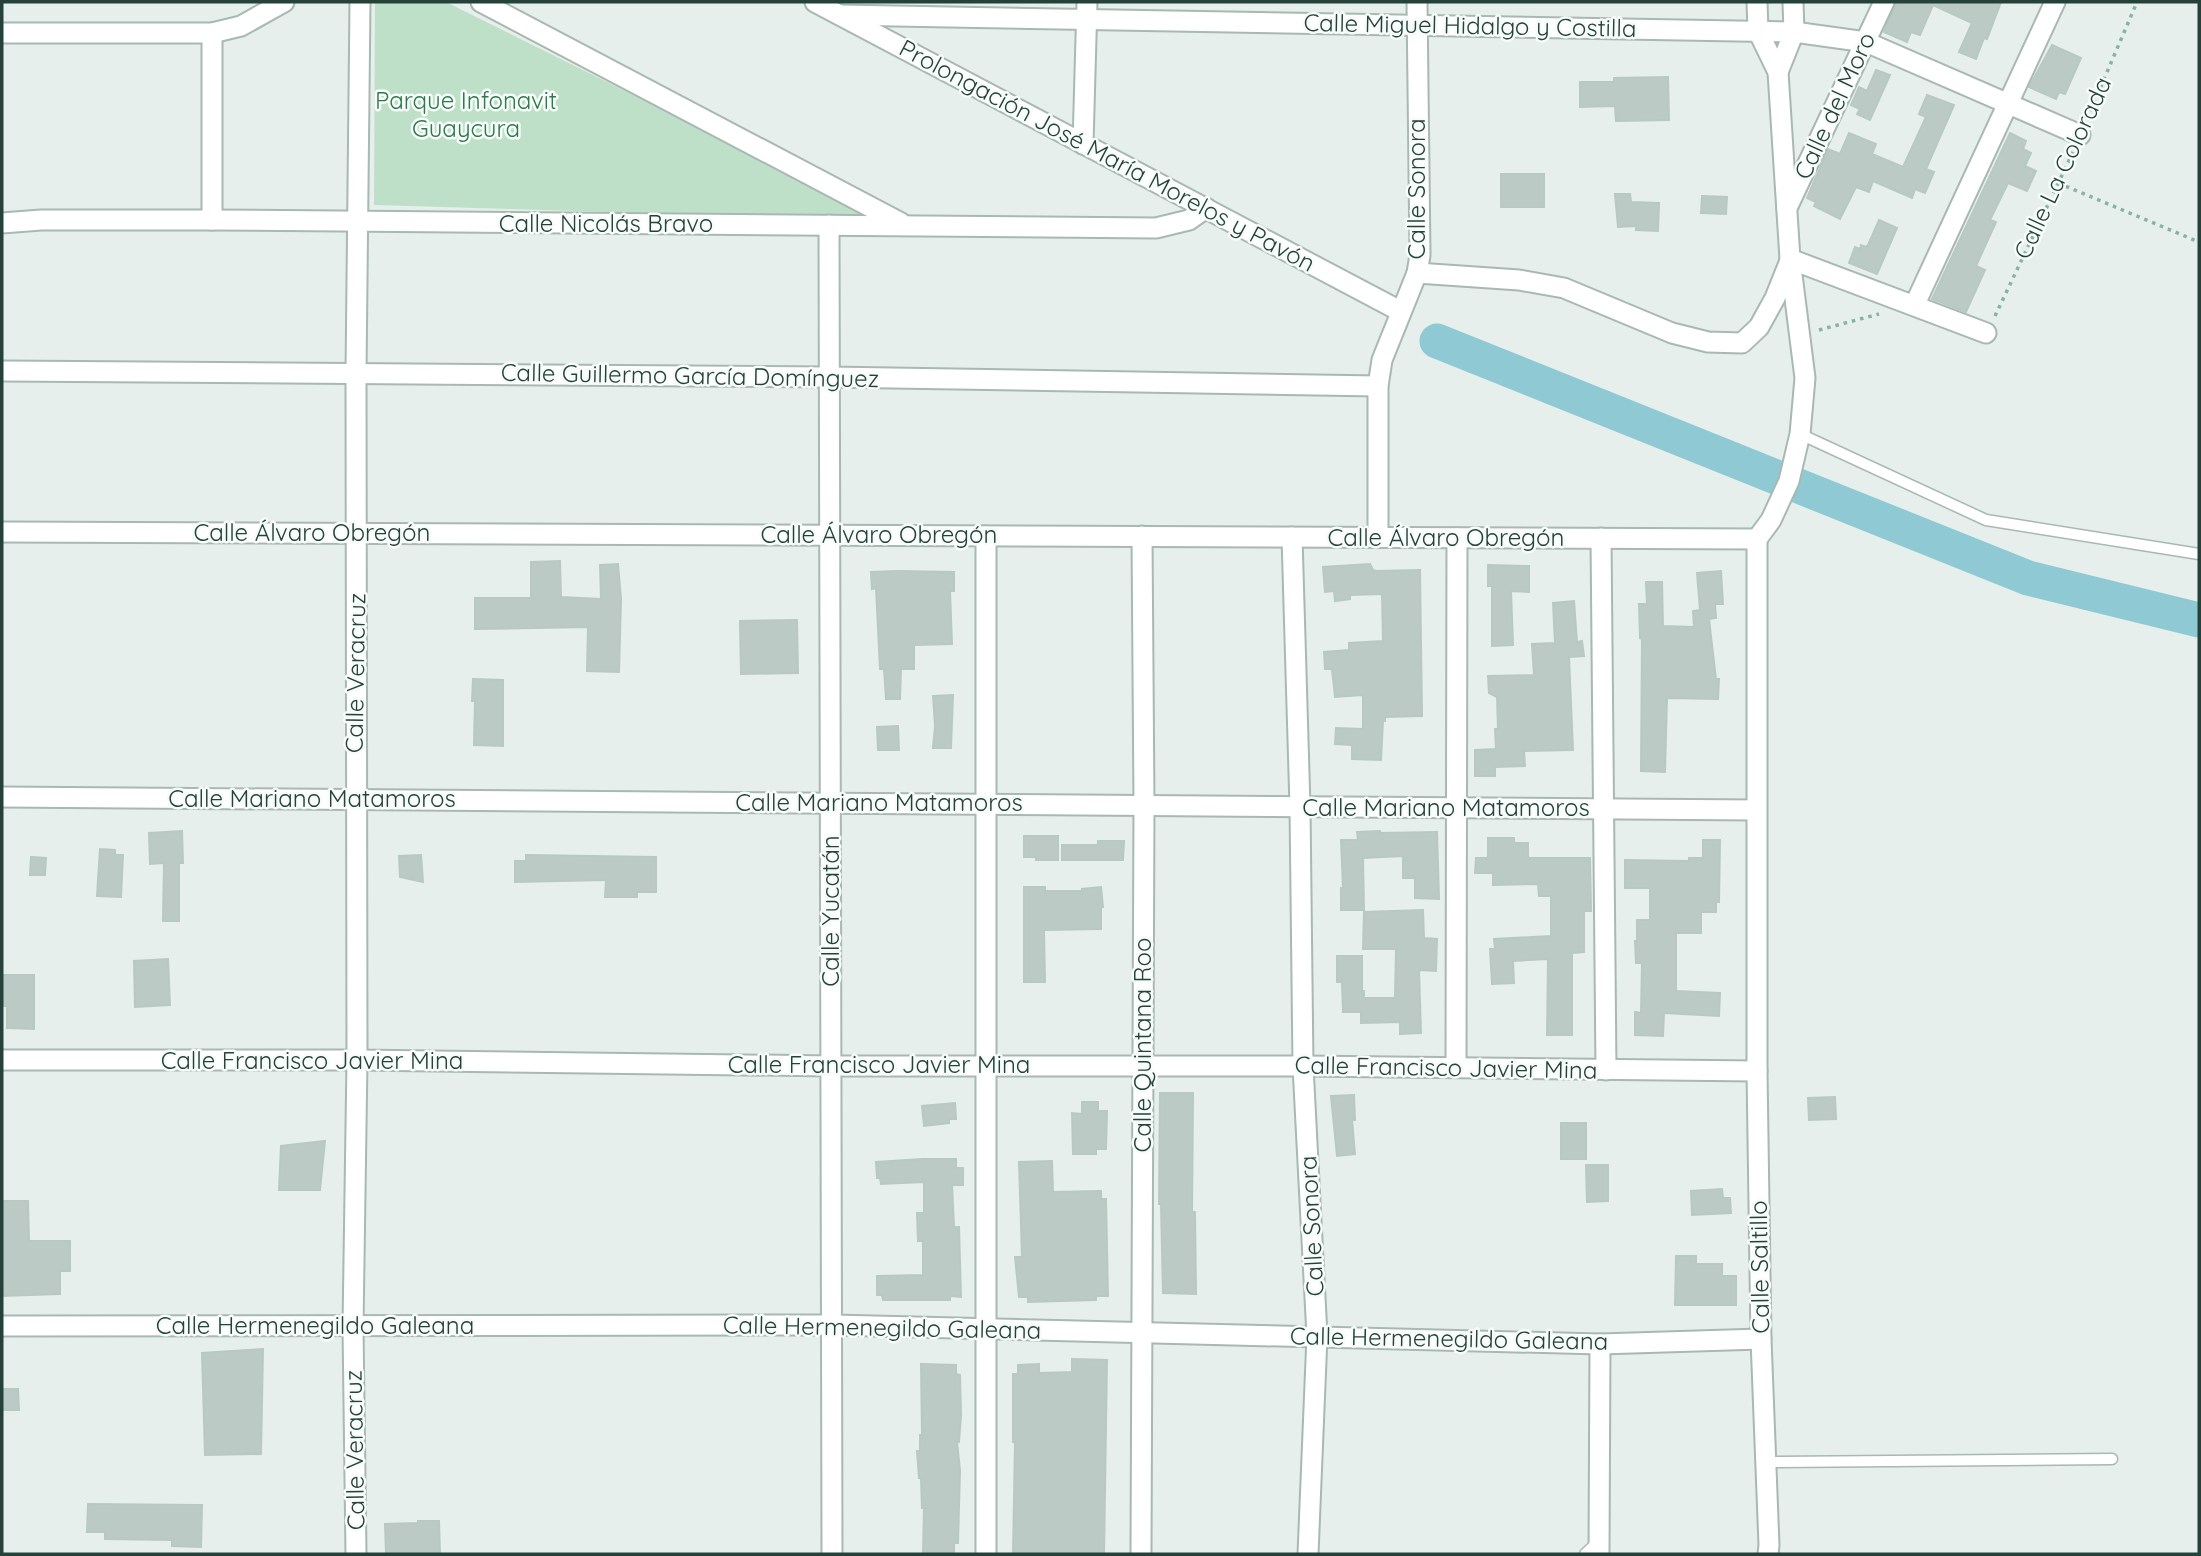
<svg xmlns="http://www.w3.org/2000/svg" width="2201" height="1556" viewBox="0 0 2201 1556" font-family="Quicksand,sans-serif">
  <rect width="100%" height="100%" fill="#e6efeb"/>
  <polygon fill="#bfe0c8" points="375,2 446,2 885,220 374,205"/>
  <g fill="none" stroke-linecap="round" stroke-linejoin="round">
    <polyline stroke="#8ec9d4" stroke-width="35" points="1437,341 2028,578 2199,620"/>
  </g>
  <g fill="#bbcac4" stroke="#b8c9c2" stroke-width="2">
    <polygon points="1896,2 2001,2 1987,39 1984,38 1976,59 1959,52 1972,23 1933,5 1920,35 1911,32 1907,42 1884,32"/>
    <polygon points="2052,45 2081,58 2065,94 2059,92 2056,99 2029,87"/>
    <polygon points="1876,70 1890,75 1870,120 1857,114 1860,109 1851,105 1859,87 1867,91"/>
    <polygon points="1668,77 1669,120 1616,121 1615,106 1580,107 1580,82 1614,82 1614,78"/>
    <polygon points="1927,95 1954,105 1926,169 1934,172 1925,193 1915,189 1912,198 1873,181 1869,192 1856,187 1840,219 1814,206 1816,202 1807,198 1828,149 1840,154 1849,133 1876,144 1872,154 1903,167 1926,117 1919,114"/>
    <polygon points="2010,133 2026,141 2023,149 2031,153 2025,166 2036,171 2027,191 2008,183 1990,220 1996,222 1976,266 1985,270 1966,312 1932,299"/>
    <rect x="1501" y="174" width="43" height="33"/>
    <polygon points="1615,194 1630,194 1631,202 1659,203 1658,231 1636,230 1636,226 1618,227"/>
    <polygon points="1702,196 1727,197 1726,214 1701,213"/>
    <polygon points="1879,220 1897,228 1877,274 1849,263 1855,247 1860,249 1861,245 1866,247 1868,245"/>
    <polygon points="560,561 561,597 601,599 600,565 618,564 621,599 619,672 587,671 588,627 475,629 475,598 531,598 531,562"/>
    <polygon points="1370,564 1373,570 1376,571 1420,570 1422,716 1385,717 1385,721 1383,721 1381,760 1352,759 1352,745 1335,744 1336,728 1363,729 1363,695 1335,697 1332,669 1325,669 1324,652 1349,650 1349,643 1383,641 1382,594 1350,595 1350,599 1335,601 1334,591 1325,592 1323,567"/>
    <polygon points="1488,565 1529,566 1529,592 1511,591 1513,645 1492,646 1492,586 1488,586"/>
    <polygon points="898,571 954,572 954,591 950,591 952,644 914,645 914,669 901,669 900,699 886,699 884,669 880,669 876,588 872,589 871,572"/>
    <polygon points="1721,571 1723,604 1715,604 1716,618 1709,619 1716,679 1719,679 1718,699 1667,698 1665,772 1641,771 1642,639 1640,638 1639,604 1647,604 1646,582 1662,582 1663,626 1694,627 1693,611 1700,610 1697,573"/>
    <polygon points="1574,601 1577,642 1582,641 1584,656 1569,657 1573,750 1524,751 1525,766 1495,767 1495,776 1475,776 1475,750 1496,749 1495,729 1498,729 1497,697 1489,693 1488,676 1534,675 1532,644 1555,643 1553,603"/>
    <polygon points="797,620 798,673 741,674 740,621"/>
    <polygon points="473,679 503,680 503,746 474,745 475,701 472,701"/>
    <polygon points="953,695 951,748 933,748 935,726 933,696"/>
    <polygon points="898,726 899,750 878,750 877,727"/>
    <polygon points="182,831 183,863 179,863 179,921 163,921 164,863 150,864 149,833"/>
    <polygon points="1380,831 1380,833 1437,832 1439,899 1415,898 1415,878 1403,878 1403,856 1363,858 1364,910 1341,910 1341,888 1343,888 1341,840 1358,840 1357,832"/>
    <polygon points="1024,836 1058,836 1058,860 1036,860 1036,857 1024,857"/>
    <polygon points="1488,838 1514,838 1514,843 1528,843 1528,858 1590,858 1591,911 1584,911 1584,952 1572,953 1572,1035 1547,1035 1548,959 1513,961 1514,983 1492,984 1490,949 1495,949 1494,939 1551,936 1551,896 1539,896 1538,884 1493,885 1493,873 1475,873 1476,858 1488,858"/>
    <polygon points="1703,840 1720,840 1719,902 1716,902 1716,912 1701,912 1701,933 1676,933 1676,991 1720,993 1719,1016 1664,1013 1663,1036 1635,1035 1635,1012 1641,1013 1642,963 1636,963 1635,941 1637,941 1637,920 1650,920 1650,888 1625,888 1625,860 1689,861 1689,858 1703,858"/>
    <polygon points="1098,841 1124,841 1123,860 1062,860 1062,845 1098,845"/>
    <polygon points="100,849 115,850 115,855 123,855 121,897 97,896"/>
    <polygon points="421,855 423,882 400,877 399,856"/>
    <polygon points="526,855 656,857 656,892 637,892 637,897 605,897 606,880 515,882 515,861 526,861"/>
    <polygon points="31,857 46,858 45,875 30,875"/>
    <polygon points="1024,887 1045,887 1045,891 1082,891 1082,889 1101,887 1103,907 1101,907 1101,929 1044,930 1045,982 1024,982"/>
    <polygon points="1423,910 1424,938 1437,939 1436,971 1419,970 1421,1033 1400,1034 1400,1022 1361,1023 1361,1012 1343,1012 1342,982 1337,982 1337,956 1362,956 1362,991 1364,991 1364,998 1395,998 1396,949 1363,949 1364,912"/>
    <polygon points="168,959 170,1005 135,1007 134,961"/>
    <polygon points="2,975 34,975 34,1029 7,1028 7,1006 2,1006"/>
    <polygon points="1160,1093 1193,1093 1192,1212 1195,1212 1196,1294 1163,1293 1161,1204 1159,1204"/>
    <polygon points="1354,1095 1355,1120 1352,1120 1355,1154 1337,1156 1331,1096"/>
    <polygon points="1835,1097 1836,1119 1809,1120 1808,1098"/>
    <polygon points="1082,1102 1098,1102 1098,1111 1107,1111 1106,1149 1096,1149 1096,1154 1073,1154 1072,1113 1082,1114"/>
    <polygon points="955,1103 956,1119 949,1119 949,1123 924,1126 922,1106"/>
    <rect x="1561" y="1123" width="25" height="36"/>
    <polygon points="325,1141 320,1190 279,1190 281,1146"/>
    <polygon points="923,1159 956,1159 956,1168 963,1168 963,1185 952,1185 954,1227 959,1227 961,1297 950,1296 950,1300 883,1300 882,1295 877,1295 877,1276 923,1275 923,1241 918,1241 917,1213 924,1213 924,1182 881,1184 880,1178 877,1178 876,1162"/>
    <polygon points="1052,1161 1053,1192 1101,1191 1101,1199 1106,1199 1108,1296 1096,1296 1096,1300 1028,1302 1028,1297 1019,1297 1015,1257 1022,1257 1019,1162"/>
    <polygon points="1586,1165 1608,1165 1608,1201 1587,1202"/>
    <polygon points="1722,1189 1723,1198 1730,1198 1731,1213 1692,1215 1691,1191"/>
    <polygon points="2,1201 28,1201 29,1241 70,1241 70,1271 60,1271 60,1294 2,1296"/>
    <polygon points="1676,1256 1696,1256 1696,1264 1722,1264 1722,1276 1736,1276 1736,1305 1675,1305"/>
    <polygon points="263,1349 261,1454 205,1455 202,1353"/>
    <polygon points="1072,1359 1107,1360 1104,1554 1013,1554 1015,1442 1013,1442 1013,1374 1018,1374 1018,1365 1039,1364 1039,1373 1072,1372"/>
    <polygon points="921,1364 956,1365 956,1374 960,1375 961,1415 959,1442 957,1442 960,1470 958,1543 954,1543 954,1554 923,1554 924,1508 922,1508 921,1478 919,1478 917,1451 920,1451 920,1435 922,1435"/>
    <polygon points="2,1389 18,1389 19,1410 2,1410"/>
    <polygon points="88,1504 202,1505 201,1547 172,1546 172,1540 105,1539 105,1532 87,1532"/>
    <polygon points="418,1521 439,1521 440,1554 386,1554 385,1524 418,1523"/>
  </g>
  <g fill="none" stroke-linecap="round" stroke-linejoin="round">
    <defs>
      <g id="lane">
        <polyline points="1800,434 1986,520 2199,554"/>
        <polyline points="1767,1462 2112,1459"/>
        <polyline points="1585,1554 1599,1541"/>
      </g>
      <g id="street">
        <polyline points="481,2 901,223"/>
        <polyline points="815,2 1400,311"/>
        <polyline points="840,15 1794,32 1866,42 2080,135"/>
        <polyline points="2,33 212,33 241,26 284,2"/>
        <polyline points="212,33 212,220"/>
        <polyline points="1778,72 1794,32 1793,2"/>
        <polyline points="1083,144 1087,2"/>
        <polyline points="1787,208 1884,2"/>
        <polyline points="2,223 41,220 212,220 1156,228 1189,220 1206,208"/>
        <polyline points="829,225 832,1554"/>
        <polyline points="1790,259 1986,333"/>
        <polyline points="1417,273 1519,280 1564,288 1672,333 1708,342 1742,343 1759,327 1775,298 1789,263"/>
        <polyline points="1915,304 2055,2"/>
        <polyline points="2,371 829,377 1378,386"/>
        <polyline points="2,532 1757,539"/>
        <polyline points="986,536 986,1554"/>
        <polyline points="1292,537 1300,807 1303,1066 1317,1336 1308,1554"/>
        <polyline points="1378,537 1378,386 1382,360 1417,273 1420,255 1417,2"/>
        <polyline points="1601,538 1606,1070"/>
        <polyline points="1757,539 1757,1071 1761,1339 1769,1545 1768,1554"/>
        <polyline points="1757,539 1771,520 1789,481 1800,434 1805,378 1790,259 1778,72 1758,31 1757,2"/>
        <polyline points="2,797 1756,810"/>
        <polyline points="2,1060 357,1060 832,1066 1303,1066 1757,1071"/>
        <polyline points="1456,1067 1457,538"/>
        <polyline points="2,1326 833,1325 1600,1344 1761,1339"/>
        <polyline points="356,1554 353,1327 357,1060 356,373 360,2"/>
        <polyline points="1141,1554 1144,805 1142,536"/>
        <polyline points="1599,1554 1600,1344"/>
      </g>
    </defs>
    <use href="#lane" stroke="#a8b8b2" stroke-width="13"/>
    <use href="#street" stroke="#a8b8b2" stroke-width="23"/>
    <g stroke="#86b3a5" stroke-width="3.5" stroke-dasharray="3.5 5" stroke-linecap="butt">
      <polyline points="2087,119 2137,2"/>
      <polyline points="2058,183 2199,242"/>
      <polyline points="1995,316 2073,152"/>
      <polyline points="1819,330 1879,314"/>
    </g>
    <use href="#lane" stroke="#fff" stroke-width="10"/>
    <use href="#street" stroke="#fff" stroke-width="19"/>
  </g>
  <g text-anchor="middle" stroke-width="5" stroke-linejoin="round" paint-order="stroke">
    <g font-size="24" fill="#24423a" stroke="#f7fbf9">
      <text transform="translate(1470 26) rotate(1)" y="8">Calle Miguel Hidalgo y Costilla</text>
      <text transform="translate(1835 106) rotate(-65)" y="8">Calle del Moro</text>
      <text transform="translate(1107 156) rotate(28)" y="8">Prolongación José María Morelos y Pavón</text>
      <text transform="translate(2063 168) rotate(-65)" y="8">Calle La Colorada</text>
      <text transform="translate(1417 189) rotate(-90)" y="8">Calle Sonora</text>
      <text x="606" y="232">Calle Nicolás Bravo</text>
      <text transform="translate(690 376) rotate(1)" y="8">Calle Guillermo García Domínguez</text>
      <text x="312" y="541">Calle Álvaro Obregón</text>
      <text x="879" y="543">Calle Álvaro Obregón</text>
      <text x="1446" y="546">Calle Álvaro Obregón</text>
      <text transform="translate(356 673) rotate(-89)" y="8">Calle Veracruz</text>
      <text x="312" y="807">Calle Mariano Matamoros</text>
      <text x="879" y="811">Calle Mariano Matamoros</text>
      <text x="1446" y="816">Calle Mariano Matamoros</text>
      <text transform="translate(831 911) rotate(-90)" y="8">Calle Yucatán</text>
      <text transform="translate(1143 1045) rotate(-90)" y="8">Calle Quintana Roo</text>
      <text x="312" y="1069">Calle Francisco Javier Mina</text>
      <text x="879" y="1073">Calle Francisco Javier Mina</text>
      <text transform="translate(1446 1068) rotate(1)" y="8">Calle Francisco Javier Mina</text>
      <text transform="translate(1312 1226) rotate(-93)" y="8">Calle Sonora</text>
      <text transform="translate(1760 1267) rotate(-91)" y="8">Calle Saltillo</text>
      <text x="315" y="1334">Calle Hermenegildo Galeana</text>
      <text transform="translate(882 1328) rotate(1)" y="8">Calle Hermenegildo Galeana</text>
      <text transform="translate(1449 1339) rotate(1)" y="8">Calle Hermenegildo Galeana</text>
      <text transform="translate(355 1450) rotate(-91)" y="8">Calle Veracruz</text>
    </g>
    <g font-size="24" fill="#2d7a4b" stroke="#f7fbf9">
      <text x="466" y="109">Parque Infonavit<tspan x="466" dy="28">Guaycura</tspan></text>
    </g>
  </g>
  <rect width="2201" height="1556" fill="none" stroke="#24423a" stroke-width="7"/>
</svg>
